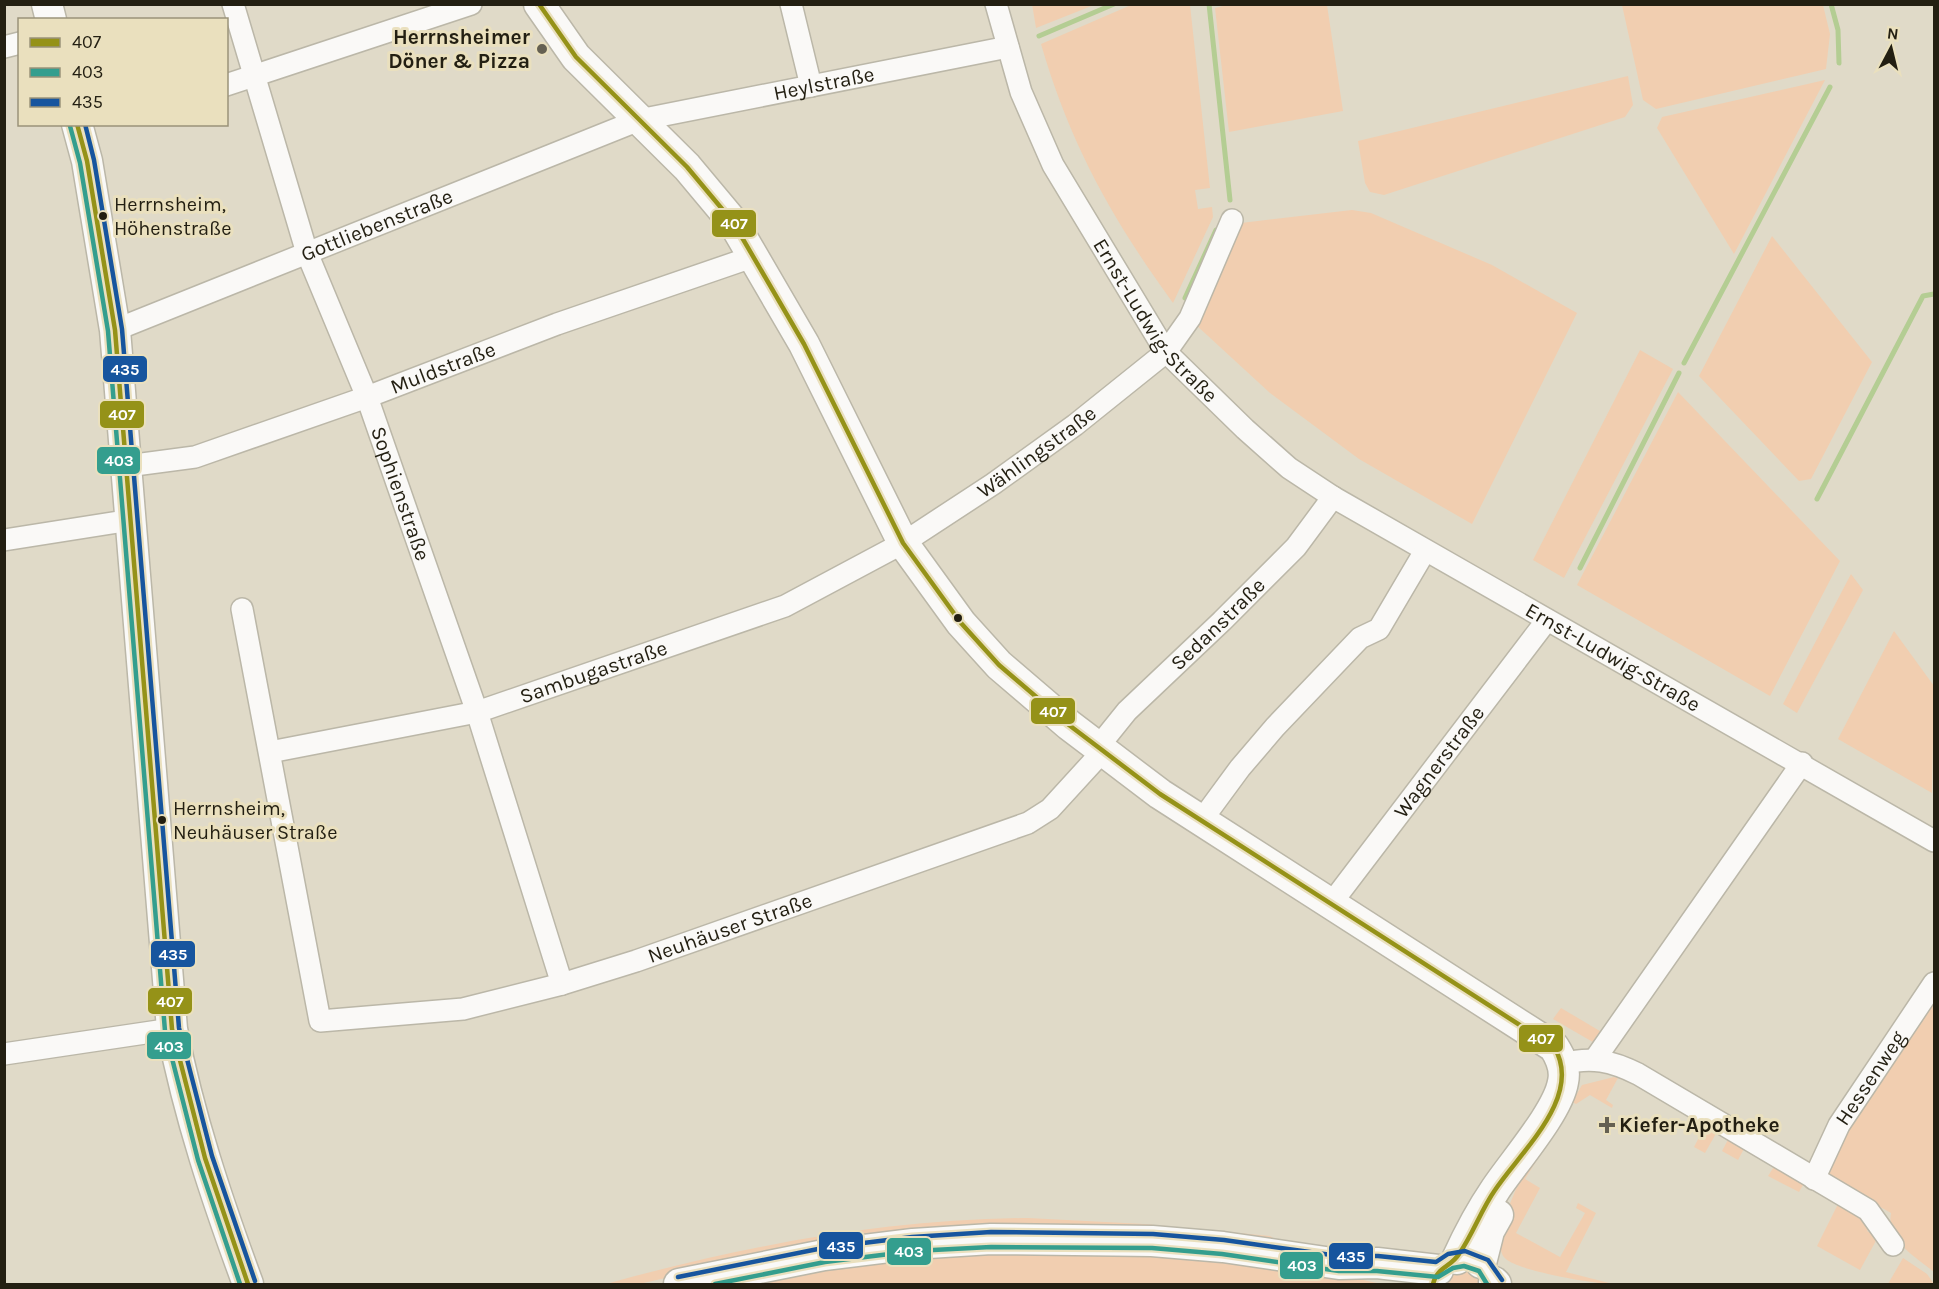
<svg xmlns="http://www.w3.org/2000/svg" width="1939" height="1289" viewBox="0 0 1939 1289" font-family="Karla,sans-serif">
  <rect width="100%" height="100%" fill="#e0dac8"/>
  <g fill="#f1ceb0">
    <polygon points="1032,4 1094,4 1094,5 1036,28"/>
    <path d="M1131,5H1190L1210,188L1195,190L1198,209L1212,207L1213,217L1173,303C1112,219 1070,144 1041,44Z"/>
    <polygon points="1227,5 1327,5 1343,111 1229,132 1215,8"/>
    <polygon points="1622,5 1823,5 1830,34 1826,69 1656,109 1643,100"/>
    <polygon points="1628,76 1633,105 1625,117 1384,195 1370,192 1365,183 1358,141"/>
    <polygon points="1825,80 1734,254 1657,128 1662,117"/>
    <polygon points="1352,210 1371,213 1492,265 1577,313 1472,524 1359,459 1270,393 1195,324 1241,223"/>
    <polygon points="1772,236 1872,362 1811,479 1799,481 1699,376"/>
    <polygon points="1640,350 1673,369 1564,578 1533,560"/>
    <polygon points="1678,392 1840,561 1770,696 1577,585"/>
    <polygon points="1851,574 1863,590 1797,713 1783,704"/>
    <polygon points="1894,631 1934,686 1932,793 1838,739"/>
    <path d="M1934,994V1272C1915,1256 1886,1241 1891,1213L1827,1177L1844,1126Z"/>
    <polygon points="1561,1008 1605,1034 1598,1045 1553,1019"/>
    <polygon points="1614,1077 1618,1078 1606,1100 1613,1105 1612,1108 1590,1095 1576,1104 1572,1102 1582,1085"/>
    <polygon points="1706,1124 1718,1130 1705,1153 1694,1147"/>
    <path d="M1554,1133L1525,1179L1540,1188L1516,1233L1560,1257L1585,1213L1576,1208L1578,1203L1596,1213L1566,1272L1613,1284C1594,1284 1519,1271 1506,1259C1502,1256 1501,1251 1500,1246L1509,1206L1521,1177Z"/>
    <polygon points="1730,1136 1746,1145 1738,1160 1722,1151"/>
    <polygon points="1777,1162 1791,1171 1803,1185 1799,1192 1768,1176"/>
    <polygon points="1839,1202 1873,1221 1867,1231 1878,1237 1860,1270 1817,1246"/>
    <path d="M1028,1218L1144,1224L1270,1236L1278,1241L1160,1232L670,1277L639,1284H606C742,1246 886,1219 1028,1218Z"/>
    <polygon points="1137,1248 1342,1275 1381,1284 743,1284 915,1254"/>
    <polygon points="1903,1258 1927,1274 1934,1284 1888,1284"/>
    <polygon points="1459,1266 1478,1272 1484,1284 1442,1284"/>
  </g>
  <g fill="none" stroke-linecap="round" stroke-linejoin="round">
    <g stroke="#b4cd93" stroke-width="5">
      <polyline points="1209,4 1230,200"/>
      <polyline points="1831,4 1838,30 1839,63"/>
      <polyline points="1039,36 1114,4"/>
      <polyline points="1185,298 1216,230"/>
      <polyline points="1684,363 1830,87"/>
      <polyline points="1817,499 1923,296 1934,294"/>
      <polyline points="1580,568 1679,373"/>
    </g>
    <defs>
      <g id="street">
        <path id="s1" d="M233,4L307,253L367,397L415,535L477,712L562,984"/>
        <polyline points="791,4 811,86"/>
        <path id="s2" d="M996,4L1021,92L1053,165L1166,352L1245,429L1289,468L1333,497L1934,841"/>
        <polyline points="4,47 20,43"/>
        <polyline points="226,85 471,4"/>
        <path id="s3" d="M115,330L639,120L1008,47"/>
        <path id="s4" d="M127,466L195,457L367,397L557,324L755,256"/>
        <polyline points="4,540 131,520"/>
        <path id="s5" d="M242,609L320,1021L463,1009L562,984L636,961L1028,823L1050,809L1103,751"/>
        <path id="s6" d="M1098,747L1127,711L1222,621L1296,547L1333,497"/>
        <path id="s7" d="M270,752L477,712L785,606L903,543L993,484L1075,425L1166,352L1190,318L1232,220"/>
        <polyline points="1201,821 1240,768 1275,727 1360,638 1379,629 1425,551"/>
        <path id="s8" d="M1330,905L1547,620"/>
        <polyline points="4,1054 172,1029"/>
        <polyline points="1595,1059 1802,763"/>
        <path d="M1563,1064C1591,1056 1612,1061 1638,1074L1868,1210L1893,1245"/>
        <path id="s9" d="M1814,1179L1839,1125L1934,983"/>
      </g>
      <g id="secondary">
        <polyline points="47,4 51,20"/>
        <path d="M539,4L576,57L687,167L733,222L804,344L903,543L961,623L999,665L1069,725L1160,794L1554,1047C1561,1058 1566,1069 1563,1082C1558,1112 1512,1164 1495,1190C1480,1212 1468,1235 1457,1259"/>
        <path d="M77,124L87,161L115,330L172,1029C189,1117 217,1200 248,1284"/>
        <polyline points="1481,1263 1489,1231 1498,1215"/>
        <polyline points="1494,1282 1496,1284"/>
        <polyline points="679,1284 824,1255 913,1244 991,1239 1152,1241 1223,1247 1339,1264 1377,1263 1438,1270"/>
      </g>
    </defs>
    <use href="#street" stroke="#bbb7a8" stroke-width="24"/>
    <use href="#secondary" stroke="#bbb7a8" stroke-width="33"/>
    <use href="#street" stroke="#faf9f7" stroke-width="21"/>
    <use href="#secondary" stroke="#faf9f7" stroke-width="30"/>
    <defs>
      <g id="bus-1">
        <path d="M539,4L576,57L687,167L733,222L804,344L903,543L961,623L999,665L1069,725L1160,794L1554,1047C1584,1096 1521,1151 1495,1190C1481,1210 1473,1234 1459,1254C1451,1267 1437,1267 1433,1284"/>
        <polyline points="77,124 87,161 115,330 172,1029 205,1158 248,1284"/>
      </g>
      <g id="bus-2">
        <polyline points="70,126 80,163 108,331 165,1031 198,1160 240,1284"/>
        <polyline points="715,1284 825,1262 914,1251 991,1247 1152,1248 1222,1254 1339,1271 1377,1271 1438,1277 1453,1268 1464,1266 1479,1271 1487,1284"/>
      </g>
      <g id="bus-3">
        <polyline points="85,124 94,160 122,329 179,1028 212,1156 255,1281"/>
        <polyline points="678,1277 823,1248 912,1237 991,1232 1153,1234 1224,1240 1339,1256 1378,1256 1436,1262 1448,1254 1465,1251 1488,1260 1502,1280"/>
      </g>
    </defs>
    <use href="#bus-1" stroke="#eae0be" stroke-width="9"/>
    <use href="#bus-2" stroke="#eae0be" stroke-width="9"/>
    <use href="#bus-3" stroke="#eae0be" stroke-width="9"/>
    <use href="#bus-1" stroke="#959218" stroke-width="4.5"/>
    <use href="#bus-2" stroke="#349e8e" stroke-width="4.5"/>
    <use href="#bus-3" stroke="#17559e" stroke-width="4.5"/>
  </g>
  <g fill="#656052" stroke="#eae0be" stroke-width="2">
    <circle cx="542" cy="49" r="6"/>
    <path d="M1604 1116h6v6h6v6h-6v6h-6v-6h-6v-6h6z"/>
  </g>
  <g fill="#231f12" stroke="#eae0be" stroke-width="2">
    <circle cx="103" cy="216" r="5"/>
    <circle cx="958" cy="618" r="5"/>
    <circle cx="162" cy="820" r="5"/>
  </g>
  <g text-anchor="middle" stroke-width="6" stroke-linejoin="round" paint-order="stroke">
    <g font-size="20" fill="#231f12" stroke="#eae0be" text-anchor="start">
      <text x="114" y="211">Herrnsheim,<tspan x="114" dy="24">Höhenstraße</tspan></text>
      <text x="173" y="815">Herrnsheim,<tspan x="173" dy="24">Neuhäuser Straße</tspan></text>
    </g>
    <g font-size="21" font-weight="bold" fill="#231f12" stroke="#eae0be" text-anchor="end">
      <text x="530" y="44">Herrnsheimer<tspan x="530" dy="24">Döner &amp; Pizza</tspan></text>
      <text x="1619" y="1132" text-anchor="start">Kiefer-Apotheke</text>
    </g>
    <g font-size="21" fill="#231f12" stroke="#eae0be">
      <text dy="7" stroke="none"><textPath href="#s3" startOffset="753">Heylstraße</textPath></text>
      <text dy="7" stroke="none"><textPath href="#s3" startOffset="282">Gottliebenstraße</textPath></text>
      <text dy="7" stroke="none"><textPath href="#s2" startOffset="358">Ernst-Ludwig-Straße</textPath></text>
      <text dy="7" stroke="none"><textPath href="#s4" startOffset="332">Muldstraße</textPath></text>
      <text dy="7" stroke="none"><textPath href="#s7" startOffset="832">Wählingstraße</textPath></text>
      <text dy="7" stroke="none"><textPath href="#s1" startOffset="518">Sophienstraße</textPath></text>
      <text dy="7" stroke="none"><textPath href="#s6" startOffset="172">Sedanstraße</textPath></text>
      <text dy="7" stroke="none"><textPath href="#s2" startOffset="934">Ernst-Ludwig-Straße</textPath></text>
      <text dy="7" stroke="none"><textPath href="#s7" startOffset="334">Sambugastraße</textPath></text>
      <text dy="7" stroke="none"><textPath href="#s8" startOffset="180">Wagnerstraße</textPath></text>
      <text dy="7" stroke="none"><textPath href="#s5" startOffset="842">Neuhäuser Straße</textPath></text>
      <text dy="7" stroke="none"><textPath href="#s9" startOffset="116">Hessenweg</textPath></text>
    </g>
  </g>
  <g stroke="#eae0be" stroke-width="2">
    <rect x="711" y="209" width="46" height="29" rx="6" fill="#959218"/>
    <rect x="102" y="355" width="46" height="28" rx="6" fill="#17559e"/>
    <rect x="99" y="400" width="46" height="29" rx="6" fill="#959218"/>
    <rect x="96" y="446" width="45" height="29" rx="6" fill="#349e8e"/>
    <rect x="1030" y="697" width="46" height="28" rx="6" fill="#959218"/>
    <rect x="150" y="940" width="46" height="28" rx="6" fill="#17559e"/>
    <rect x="147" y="987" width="46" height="28" rx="6" fill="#959218"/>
    <rect x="1518" y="1024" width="46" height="29" rx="6" fill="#959218"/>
    <rect x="146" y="1031" width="46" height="29" rx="6" fill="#349e8e"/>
    <rect x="818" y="1231" width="46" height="29" rx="6" fill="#17559e"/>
    <rect x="886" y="1237" width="46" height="29" rx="6" fill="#349e8e"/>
    <rect x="1328" y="1242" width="46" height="28" rx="6" fill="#17559e"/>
    <rect x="1279" y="1251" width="45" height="29" rx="6" fill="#349e8e"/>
  </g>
  <g font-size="16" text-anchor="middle" font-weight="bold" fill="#fff">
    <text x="734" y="229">407</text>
    <text x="125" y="375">435</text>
    <text x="122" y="420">407</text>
    <text x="119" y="466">403</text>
    <text x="1053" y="717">407</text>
    <text x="173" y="960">435</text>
    <text x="170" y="1007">407</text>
    <text x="1541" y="1044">407</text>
    <text x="169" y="1052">403</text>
    <text x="841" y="1252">435</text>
    <text x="909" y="1257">403</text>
    <text x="1351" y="1262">435</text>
    <text x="1302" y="1271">403</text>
  </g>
  <rect width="1939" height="1289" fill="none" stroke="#231f12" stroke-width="12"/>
  <rect x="18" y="18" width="210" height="108" fill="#eae0be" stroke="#9a9379" stroke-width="1.5"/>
  <rect x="30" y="38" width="30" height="9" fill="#959218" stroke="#9a9379" stroke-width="1.5"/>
  <text x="72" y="48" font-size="18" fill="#231f12">407</text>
  <rect x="30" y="68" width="30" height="9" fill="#349e8e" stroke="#9a9379" stroke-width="1.5"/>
  <text x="72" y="78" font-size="18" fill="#231f12">403</text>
  <rect x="30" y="98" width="30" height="9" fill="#17559e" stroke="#9a9379" stroke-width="1.5"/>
  <text x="72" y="108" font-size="18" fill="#231f12">435</text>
  <g transform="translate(1891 48) rotate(7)" stroke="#eae0be" stroke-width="4.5" paint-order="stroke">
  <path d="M0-4.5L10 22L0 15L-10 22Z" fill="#231f12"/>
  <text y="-9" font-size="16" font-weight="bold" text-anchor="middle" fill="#231f12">N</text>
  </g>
</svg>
